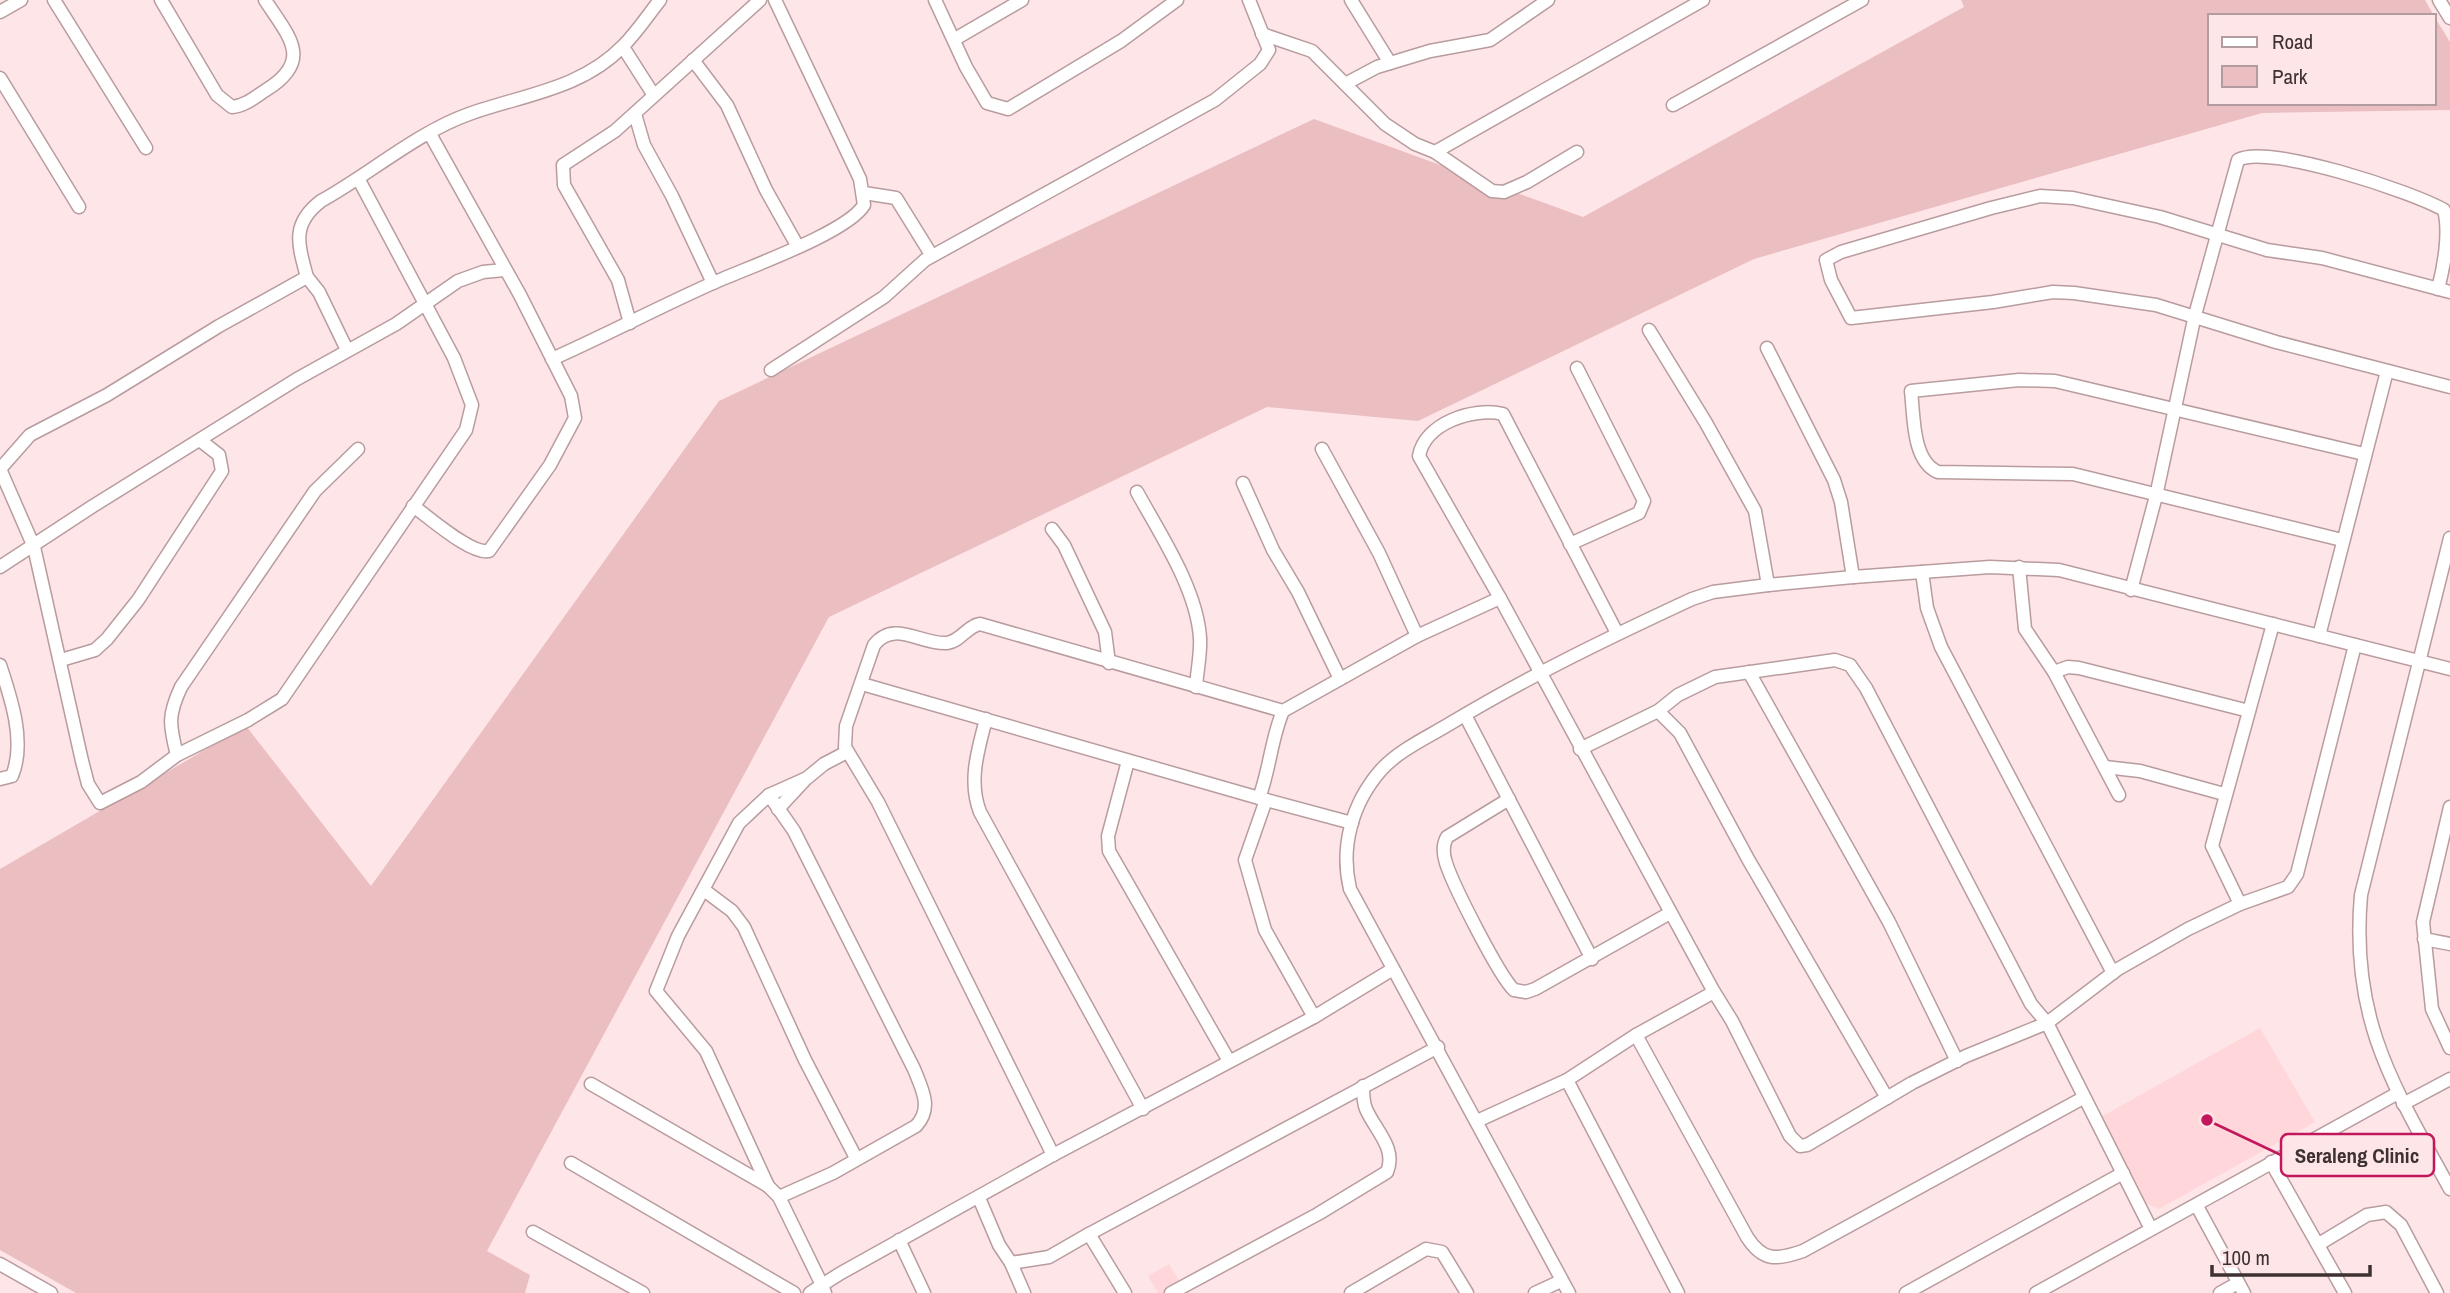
<svg xmlns="http://www.w3.org/2000/svg" width="2450" height="1293" viewBox="0 0 2450 1293" font-family="'Archivo Narrow',sans-serif">
  <rect width="100%" height="100%" fill="#fee5e7"/>
  <g fill="#ffd7db">
    <polygon points="2260,1028 2315,1122 2159,1209 2145,1203 2099,1118"/>
    <polygon points="1169,1264 1181,1284 1166,1293 1158,1293 1148,1276"/>
  </g>
  <polygon fill="#ebbec2" points="1961,0 2425,0 2434,16 2210,16 2210,103 2434,103 2434,16 2450,42 2450,110 2262,113 1754,259 1418,421 1267,407 829,617 487,1251 530,1275 525,1293 76,1293 0,1250 0,869 246,726 371,886 719,401 1314,119 1583,217 1964,7"/>
  <g fill="none" stroke-linecap="round" stroke-linejoin="round">
    <defs>
      <g id="minor">
        <polyline points="54,0 146,148"/>
        <path d="M161,0L217,95L232,107C245,106 255,97 266,90C314,60 289,37 265,0"/>
        <polyline points="935,0 966,67 987,103 1008,109 1121,41 1177,0"/>
        <polyline points="1351,0 1390,63"/>
        <polyline points="2439,0 2450,18"/>
        <polyline points="0,12 21,0"/>
        <polyline points="1262,34 1312,51 1385,124 1415,144 1435,152 1492,191 1504,192 1527,182 1577,152"/>
        <polyline points="955,39 1022,0"/>
        <polyline points="623,47 653,94"/>
        <polyline points="693,60 727,105 766,190 798,247"/>
        <polyline points="0,78 79,207"/>
        <polyline points="1345,84 1377,67 1430,51 1490,40 1548,0"/>
        <polyline points="1673,105 1862,0"/>
        <polyline points="635,114 644,145 672,196 713,283"/>
        <polyline points="1435,152 1703,0"/>
        <polyline points="864,193 896,198 932,256"/>
        <polyline points="307,277 319,292 347,350"/>
        <polyline points="2450,292 2322,258 2267,250 2160,217 2073,198 2040,196 1991,208 1841,252 1826,260 1831,280 1851,318 1993,302 2053,292 2074,293 2156,305 2276,342 2450,387"/>
        <polyline points="630,323 618,280 564,185 563,165 615,131 760,0"/>
        <polyline points="1649,330 1706,423 1755,511 1768,585"/>
        <polyline points="1767,348 1834,480 1841,502 1853,577"/>
        <path d="M552,359C606,335 659,307 713,283C746,268 847,233 864,205L860,179L775,0"/>
        <polyline points="771,370 884,297 925,260 1215,100 1260,64 1269,50 1249,0"/>
        <polyline points="1322,449 1379,553 1417,636"/>
        <polyline points="0,469 34,547 82,761 88,784 100,803 141,782 177,755 248,720 282,699 466,430 472,405 454,358 359,180"/>
        <path d="M0,469L30,435L107,395L219,326L307,277C298,244 291,224 321,201C370,174 416,133 469,114C522,95 582,89 623,46C637,32 648,15 660,0"/>
        <polyline points="1243,483 1273,550 1298,592 1340,679"/>
        <path d="M1137,492C1160,534 1197,589 1200,638C1201,654 1197,671 1196,687"/>
        <path d="M413,506C429,517 471,555 489,551L550,465L575,418L571,396L520,295L430,134"/>
        <polyline points="1052,529 1064,545 1105,632 1109,663"/>
        <path d="M2450,538L2361,895C2350,1019 2393,1085 2450,1189"/>
        <path d="M2342,540L2073,474L1938,472C1912,461 1914,416 1911,391L2019,380L2055,381L2364,454"/>
        <polyline points="1570,544 1639,513 1644,501 1577,368"/>
        <polyline points="0,567 93,506 297,379 396,324 458,281 483,272 504,270"/>
        <polyline points="2019,567 2025,629 2054,672 2119,795"/>
        <polyline points="1922,572 1927,608 1941,647 2113,973"/>
        <path d="M2131,590L2156,496L2195,315L2238,160C2267,143 2413,192 2444,210C2450,232 2444,266 2438,289"/>
        <polyline points="2273,624 2212,846 2240,904 2288,887 2297,874 2355,645"/>
        <polyline points="2319,636 2387,371"/>
        <polyline points="61,660 95,650 107,639 138,600 222,471 219,455 201,441"/>
        <path d="M0,665C11,698 26,742 12,776L0,779"/>
        <polyline points="1749,672 1889,922 1957,1061"/>
        <polyline points="2054,672 2068,667 2079,668 2249,711"/>
        <path d="M862,684L1259,798C1270,769 1271,739 1283,711"/>
        <polyline points="1658,711 1680,733 1748,859 1887,1098"/>
        <polyline points="1465,715 1592,959"/>
        <path d="M986,719C978,750 968,781 980,812L1143,1109"/>
        <polyline points="1580,749 1658,711 1678,695 1715,677 1835,660 1850,665 1866,688 2031,1004 2047,1023 2151,1229"/>
        <path d="M177,755C169,724 168,715 181,687L315,491L358,449"/>
        <polyline points="1128,761 1108,836 1109,851 1229,1061"/>
        <polyline points="2105,767 2140,771 2224,794"/>
        <path d="M769,795L794,831L914,1069C922,1089 933,1108 916,1126L833,1173L779,1197"/>
        <polyline points="1259,798 1352,823"/>
        <path d="M1509,799L1447,837C1442,846 1443,854 1446,863C1453,885 1499,976 1514,990L1526,992L1535,989L1670,913"/>
        <polyline points="1266,800 1245,860 1265,930 1314,1017"/>
        <polyline points="2450,807 2423,922 2432,1009 2450,1048"/>
        <polyline points="778,809 804,781"/>
        <polyline points="704,890 732,911 744,927 805,1060 856,1158"/>
        <polyline points="2424,939 2450,944"/>
        <polyline points="1714,992 1732,1021 1790,1136 1800,1146 1807,1145 1912,1083 1966,1056 2047,1023 2118,969 2188,929 2240,904"/>
        <path d="M1636,1035L1747,1237C1763,1262 1777,1260 1803,1251L2083,1098"/>
        <polyline points="1567,1080 1678,1293"/>
        <polyline points="591,1084 768,1186 779,1197 822,1285 810,1293"/>
        <polyline points="2403,1104 2450,1079"/>
        <path d="M1477,1121L1567,1080L1636,1035L1714,992L1500,598L1419,456C1425,423 1473,407 1503,414L1617,633"/>
        <path d="M1053,1155L878,802L845,747L846,726L874,645C894,619 921,645 947,643C961,641 967,626 980,624L1283,711L1417,636L1500,598"/>
        <polyline points="2271,1162 2345,1293"/>
        <polyline points="571,1163 794,1293"/>
        <polyline points="768,1186 706,1051 656,991 678,936 739,823 769,795 807,778 824,764 847,752"/>
        <polyline points="979,1198 999,1245 1011,1263 1049,1257 1089,1234 1125,1293"/>
        <polyline points="2197,1206 2244,1293"/>
        <polyline points="533,1232 643,1293"/>
        <polyline points="1089,1234 1438,1047"/>
        <polyline points="899,1240 924,1293"/>
        <polyline points="2319,1244 2367,1215 2386,1212 2401,1225 2437,1293"/>
        <polyline points="1011,1263 1024,1293"/>
        <polyline points="0,1264 51,1293"/>
        <polyline points="825,1293 822,1285 841,1273 1053,1155 1314,1017 1393,969"/>
        <path d="M1171,1293L1318,1214L1387,1172C1397,1148 1375,1130 1366,1109C1363,1102 1363,1094 1363,1086"/>
        <polyline points="1351,1293 1426,1249 1442,1252 1467,1293"/>
        <polyline points="1535,1293 1561,1281"/>
        <path d="M1569,1293L1350,889C1340,847 1352,803 1381,770C1399,750 1428,737 1451,723C1529,676 1610,637 1692,599L1713,592L1768,585L1853,577L1990,567L2059,570L2450,669"/>
        <polyline points="1906,1293 2123,1173"/>
        <polyline points="2036,1293 2398,1093"/>
        <polyline points="2220,1293 2238,1283"/>
      </g>
    </defs>
    <use href="#minor" stroke="#b89c9e" stroke-width="15"/>
    <use href="#minor" stroke="#fff" stroke-width="12"/>
  </g>
  <path fill="none" stroke="#c2185b" stroke-width="2.5" d="M2207 1120L2281 1155"/>
  <circle fill="#c2185b" stroke="#fee5e7" stroke-width="2.5" cx="2207" cy="1120" r="7"/>
  <rect fill="#fee5e7" stroke="#c2185b" stroke-width="2.5" x="2281" y="1134" width="153" height="42" rx="7"/>
  <g font-size="21" text-anchor="middle" font-weight="bold" fill="#3d3132">
    <text x="2357" y="1163">Seraleng Clinic</text>
  </g>
  <rect x="2208" y="14" width="228" height="91" fill="#fee5e7" stroke="#b19d9f" stroke-width="2"/>
  <rect x="2222" y="37" width="35" height="10" fill="#ffffff" stroke="#b19d9f" stroke-width="2"/>
  <text x="2272" y="49" font-size="21" fill="#3d3132">Road</text>
  <rect x="2222" y="66" width="35" height="21" fill="#ebbec2" stroke="#b19d9f" stroke-width="2"/>
  <text x="2272" y="84" font-size="21" fill="#3d3132">Park</text>
  <path d="M2212 1265v10h158v-10" fill="none" stroke="#3d3132" stroke-width="3.5"/>
  <text x="2222" y="1265" font-size="21" fill="#3d3132" stroke="#fee5e7" stroke-width="5" paint-order="stroke">100 m</text>
</svg>
